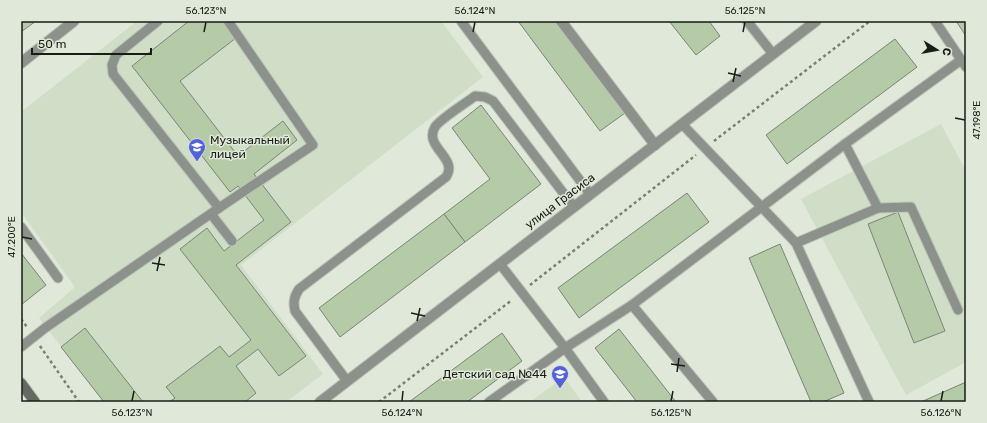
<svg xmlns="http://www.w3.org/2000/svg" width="987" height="423" viewBox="0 0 987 423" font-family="Rubik,sans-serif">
  <rect width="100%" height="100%" fill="#dfe8d9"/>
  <g fill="#d0dec8">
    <polygon points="137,21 441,21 483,77 241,265 323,374 286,402 104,402 39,318 75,287 21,212 21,112"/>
    <polygon points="941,124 966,171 966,362 906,395 801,199"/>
    <polygon points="564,377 582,402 530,402"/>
  </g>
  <g fill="#b5caa7" stroke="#7b8476">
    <polygon points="21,21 36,21 21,32"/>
    <polygon points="189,21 223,21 236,38 180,81 238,156 283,121 297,140 254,174 291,222 236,265 306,356 279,376 258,349 236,366 256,393 245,402 169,402 175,398 166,387 220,346 229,357 251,340 180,249 207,228 224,251 264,220 238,186 230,192 132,66"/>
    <polygon points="518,21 557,21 625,113 600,131"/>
    <polygon points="669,21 709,21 720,36 696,55"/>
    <polygon points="956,21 966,21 966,36"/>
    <polygon points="895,39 917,67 787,164 766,135"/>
    <polygon points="481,105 541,184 465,242 444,214 490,179 452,128"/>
    <polygon points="687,193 709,222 579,318 558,288"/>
    <polygon points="898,212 945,331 914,343 868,224"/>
    <polygon points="444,214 465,242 340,337 319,308"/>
    <polygon points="780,244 844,393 823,402 811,402 749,258"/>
    <polygon points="21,253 46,285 21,305"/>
    <polygon points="85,328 143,402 104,402 61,347"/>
    <polygon points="619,329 676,402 637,402 595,348"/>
    <polygon points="502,333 522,361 467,402 409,402"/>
    <polygon points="966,382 966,402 921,402"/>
  </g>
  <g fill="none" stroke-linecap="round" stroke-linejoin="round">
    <defs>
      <g id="lane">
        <polyline points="158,21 116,55 112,65 113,74 219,208 313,145 228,21"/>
        <polyline points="461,21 590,194"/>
        <polyline points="747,21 773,54"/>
        <polyline points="935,21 966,67"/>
        <polyline points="682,124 796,243 869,402"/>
        <polyline points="845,144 878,208 911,207 958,310"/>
        <polyline points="211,214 232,241"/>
        <polyline points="21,227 58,278"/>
        <polyline points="796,243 878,208"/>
        <polyline points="500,264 565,348 604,402"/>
        <polyline points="632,305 713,402"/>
        <polyline points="21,347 45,328 219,208"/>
        <path d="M347,381L295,311C293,302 294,297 299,289L446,177C459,158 423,147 435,127C440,119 466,103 475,96L485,97L493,101L574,207"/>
        <polyline points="489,402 565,348 632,305 845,144 961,60"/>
      </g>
      <g id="street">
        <polyline points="561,21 655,145"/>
        <polyline points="21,63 74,21"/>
        <polyline points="320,402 816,21"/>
      </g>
      <polyline id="secondary" points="21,383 35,402"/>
    </defs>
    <use href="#lane" stroke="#bbc3b6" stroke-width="11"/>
    <use href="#street" stroke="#bbc3b6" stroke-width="12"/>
    <use href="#secondary" stroke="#bbc3b6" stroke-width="12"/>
    <g stroke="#787f74" stroke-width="2.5" stroke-dasharray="3 3" stroke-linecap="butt">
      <polyline points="714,141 870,21"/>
      <polyline points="530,285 696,155"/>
      <polyline points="21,319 27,327"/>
      <polyline points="40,346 79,402"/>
      <polyline points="379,402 512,300"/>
    </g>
    <use href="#lane" stroke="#8d918b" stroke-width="9"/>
    <use href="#street" stroke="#8d918b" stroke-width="10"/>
    <use href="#secondary" stroke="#646a61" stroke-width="10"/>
  </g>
  <path fill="none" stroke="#191d17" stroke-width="1.5" d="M204,32L206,22M473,32L475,22M743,32L745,22M728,73L741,76M733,82L736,68M955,118L965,120M22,237L32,239M152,263L165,265M157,271L160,257M411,313L425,316M417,321L420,308M671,364L685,366M677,372L679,358M132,401L134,391M402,401L403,391M671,401L673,391M941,401L943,391"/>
  <defs>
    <symbol id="school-pin" viewBox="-11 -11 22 30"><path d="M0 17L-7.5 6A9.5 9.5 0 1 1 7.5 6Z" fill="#5263d9" stroke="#dfe8d9"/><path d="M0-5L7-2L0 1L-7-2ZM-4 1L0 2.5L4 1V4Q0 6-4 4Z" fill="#fff"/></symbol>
  </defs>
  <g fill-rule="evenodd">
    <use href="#school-pin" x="187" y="137" width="20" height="27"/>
    <use href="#school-pin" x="550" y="364" width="20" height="27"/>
  </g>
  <g text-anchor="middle" stroke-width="3" stroke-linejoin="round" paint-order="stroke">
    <g font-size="12" fill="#191d17" stroke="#dfe8d9" text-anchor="start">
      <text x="210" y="144">Музыкальный<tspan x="210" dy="14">лицей</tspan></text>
      <text x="547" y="378" text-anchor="end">Детский сад №44</text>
    </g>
    <g font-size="12" fill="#191d17" stroke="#dfe8d9">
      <text transform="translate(560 201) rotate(-37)" y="4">улица Грасиса</text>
    </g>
  </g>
  <rect width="987" height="423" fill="none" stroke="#dfe8d9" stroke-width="44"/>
  <g transform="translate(937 50) rotate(101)" stroke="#dfe8d9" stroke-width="3" paint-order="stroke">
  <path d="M0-3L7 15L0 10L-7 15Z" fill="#191d17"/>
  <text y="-6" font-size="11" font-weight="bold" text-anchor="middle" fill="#191d17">С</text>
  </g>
  <path d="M32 48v6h119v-6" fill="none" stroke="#191d17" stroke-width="2"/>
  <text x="38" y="48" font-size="12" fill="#191d17" stroke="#dfe8d9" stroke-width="3" paint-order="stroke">50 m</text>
  <rect x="22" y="22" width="943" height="379" fill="none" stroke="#191d17" stroke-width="1.5"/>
  <g font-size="10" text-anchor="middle" fill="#191d17">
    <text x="206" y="14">56.123°N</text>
    <text x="475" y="14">56.124°N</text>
    <text x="745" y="14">56.125°N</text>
    <text transform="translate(976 120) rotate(-90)" y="4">47.198°E</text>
    <text transform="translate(11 237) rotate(-90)" y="4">47.200°E</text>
    <text x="132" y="416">56.123°N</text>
    <text x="402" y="416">56.124°N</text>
    <text x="671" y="416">56.125°N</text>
    <text x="941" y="416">56.126°N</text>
  </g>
</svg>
